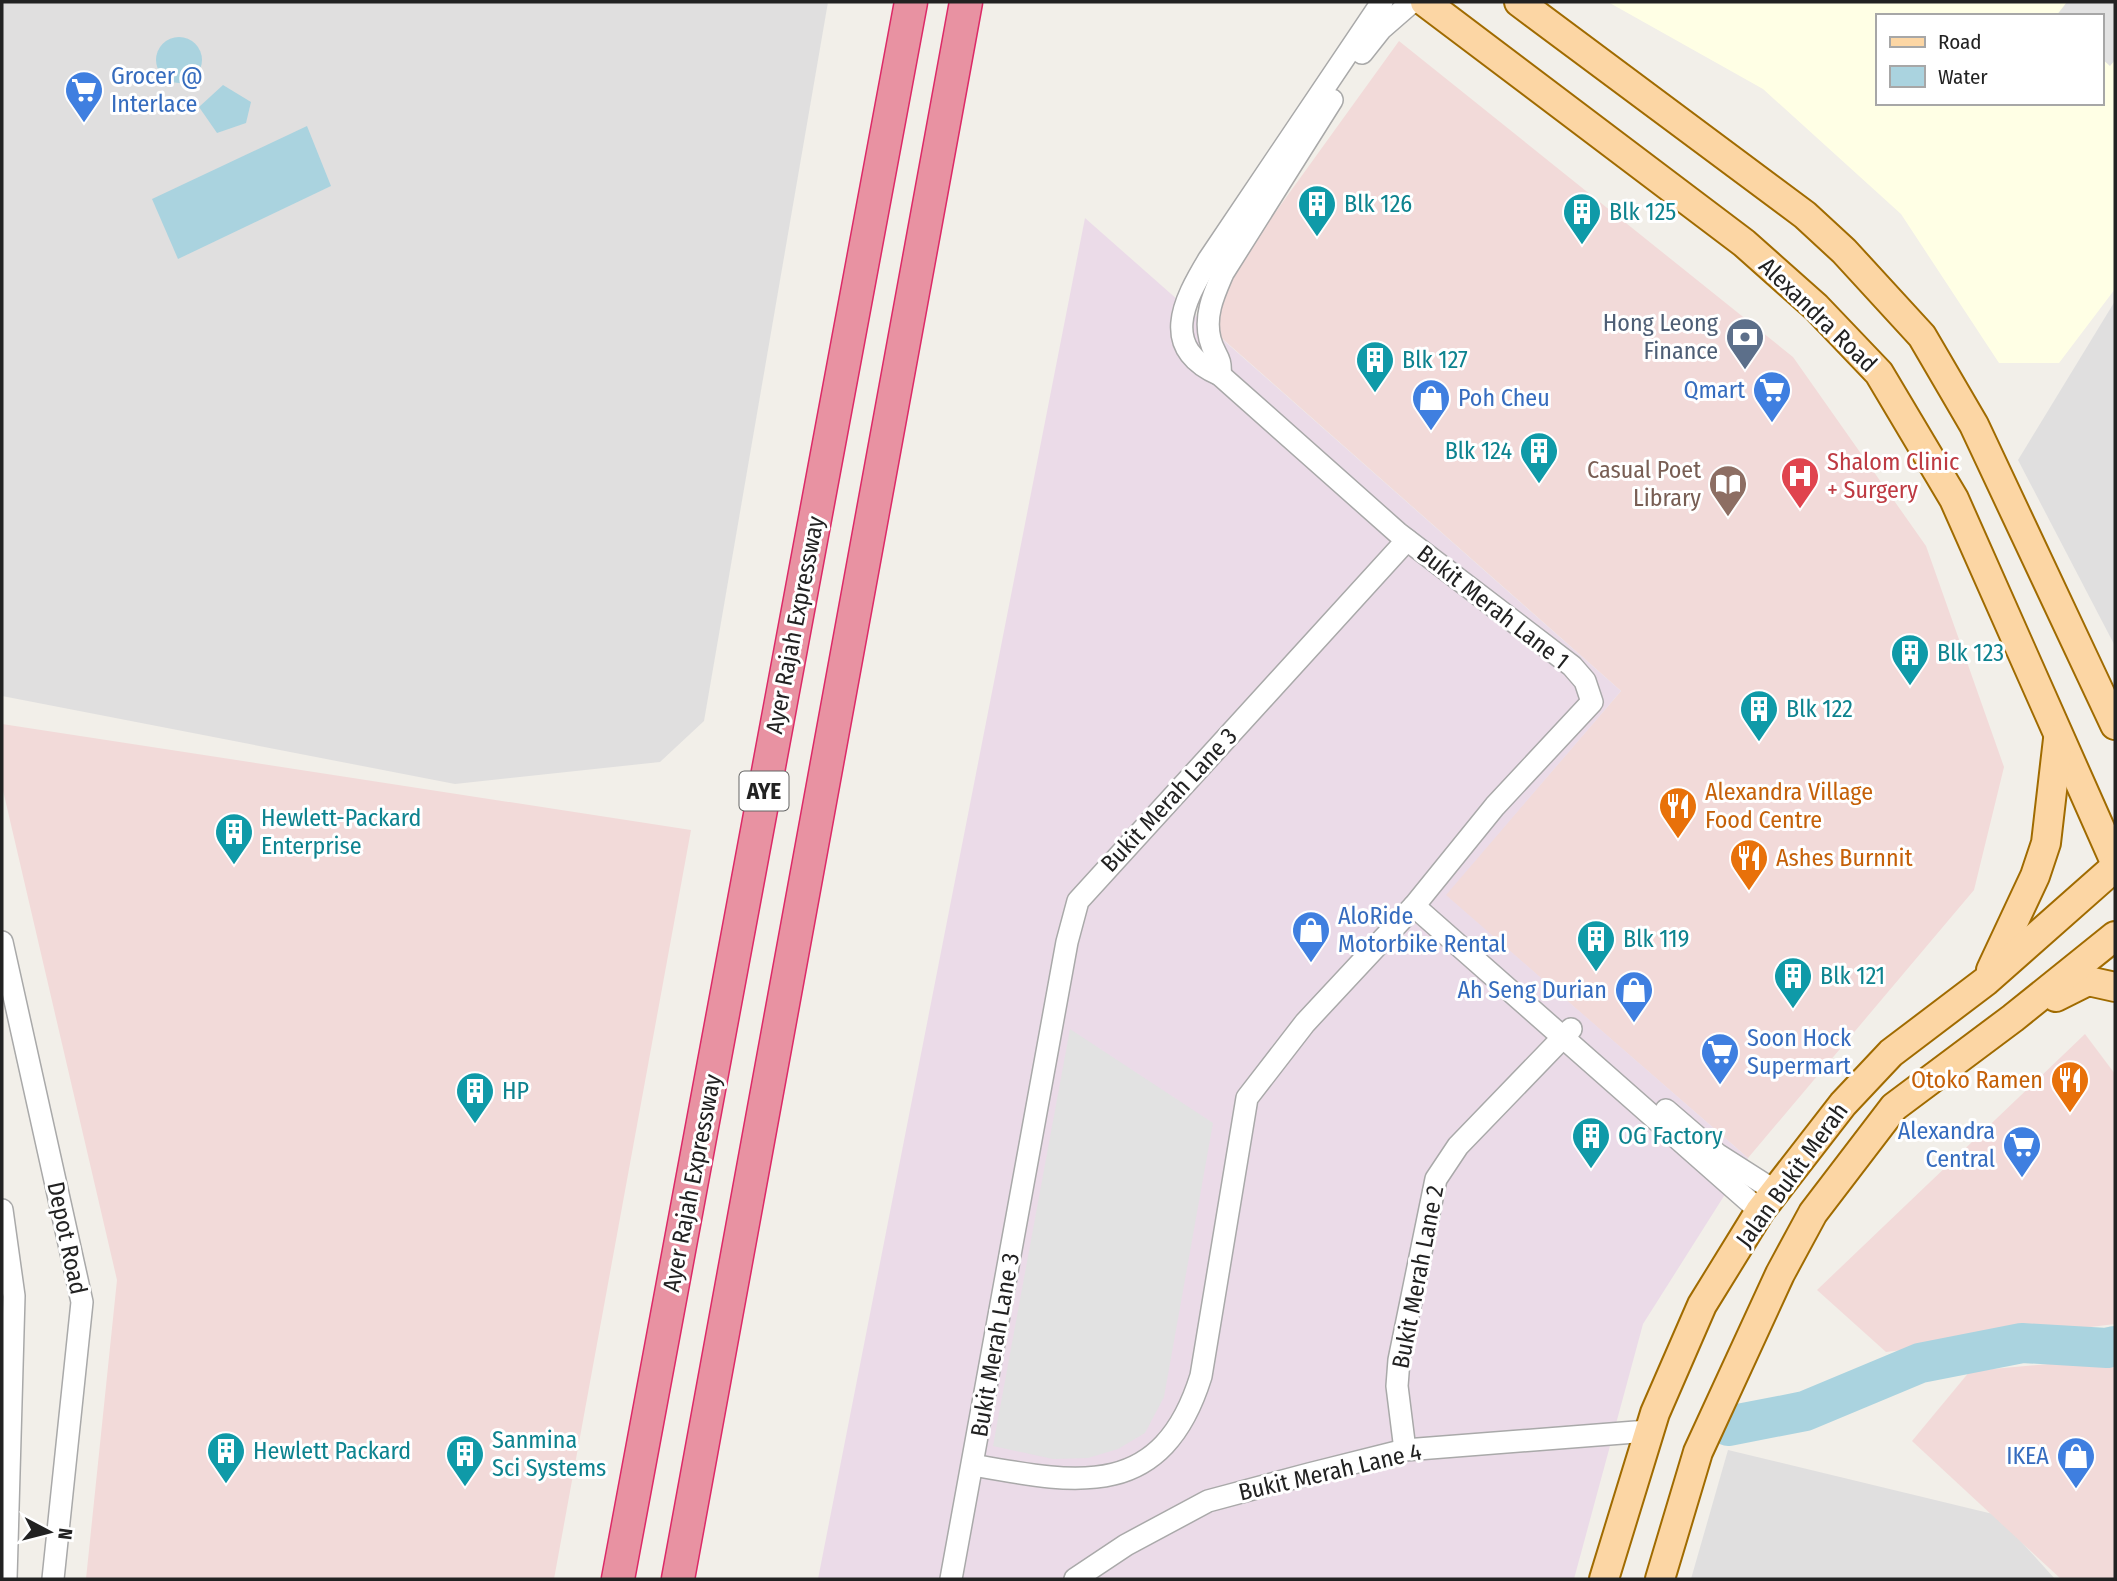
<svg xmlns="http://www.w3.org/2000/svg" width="2117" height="1581" viewBox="0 0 2117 1581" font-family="'Fira Sans Condensed',sans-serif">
  <rect width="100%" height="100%" fill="#f2efe9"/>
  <g fill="#e0dfdf">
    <polygon points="2,2 828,2 704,721 660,762 455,784 2,696"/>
    <polygon points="2115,301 2115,646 2018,460"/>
    <polygon points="1728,1450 1997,1515 2055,1579 1691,1579"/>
  </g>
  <g fill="#f2dad9">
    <polygon points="1399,41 1793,357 1926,546 2004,767 1974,890 1748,1158 1445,895 1621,691 1199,318"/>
    <polygon points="2,724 691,830 554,1579 86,1579 117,1280 2,786"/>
    <polygon points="2085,1034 2115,1074 2115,1324 1886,1352 1817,1290"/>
    <polygon points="2115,1358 2115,1579 2061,1579 1912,1441 1970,1371"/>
  </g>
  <polygon fill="#ebdbe8" points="1085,218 1621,691 1446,895 1748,1158 1643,1324 1574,1579 818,1579"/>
  <path fill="#ffffe5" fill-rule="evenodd" d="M1608,2H2115V289L2059,363H1999L1901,214L1763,89ZM1877,16H2101V103H1877Z"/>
  <g fill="#e2e2e2">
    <polygon points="2067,2 2115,2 2115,60 2110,66 2101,58 2101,16 2056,16"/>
    <polygon points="1070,1029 1213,1123 1164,1397 1145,1433 1118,1449 1088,1458 1053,1459 993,1446"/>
  </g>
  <g fill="#aad3df">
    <circle cx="179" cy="60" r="23"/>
    <polygon points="223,85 251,102 246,123 217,133 199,107"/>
    <polygon points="307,126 331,186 178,259 152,199"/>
  </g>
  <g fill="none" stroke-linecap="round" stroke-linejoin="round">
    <polyline stroke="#aad3df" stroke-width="40" points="1728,1426 1805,1411 1920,1363 2022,1343 2107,1348 2115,1346"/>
    <defs>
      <g id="minor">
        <polyline points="1362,53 1381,29 1412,2"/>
        <path d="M1220,375C1222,356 1214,356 1210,339C1204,315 1214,294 1223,273L1332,100"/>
        <polyline points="1414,906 1760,1211"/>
        <polyline points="2,942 82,1302 53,1579"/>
        <polyline points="1666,1110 1717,1154 1775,1191"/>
        <polyline points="2,1210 14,1296 6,1579"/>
        <polyline points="1405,1450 1397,1386 1399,1360 1436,1179 1458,1146 1571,1029"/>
        <path d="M973,1465C1078,1484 1162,1501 1201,1376L1247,1098L1305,1023L1414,906L1495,806L1592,702L1585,681L1572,666L1398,533L1220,375C1159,348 1183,302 1209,259L1382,2"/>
        <polyline points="951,1579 1067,942 1078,901 1407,540"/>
        <polyline points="1075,1579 1126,1545 1208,1501 1309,1474 1405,1450 1648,1431"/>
      </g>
      <g id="major">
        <polyline points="1425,2 1744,243 1816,307 1879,373 1954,499 2115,862"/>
        <polyline points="1519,2 1805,215 1844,251 1922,336 1974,425 2115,725"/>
        <polyline points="1991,970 2035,876 2046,843 2058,739"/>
        <polyline points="2056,997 2088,981 2115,987"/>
        <polyline points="1604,1579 1655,1413 1702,1305 1760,1211 1843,1104 1891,1053 1986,981 2115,867"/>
        <polyline points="1660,1579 1698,1452 1780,1274 1813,1213 1894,1107 2013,1018 2115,936"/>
      </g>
      <g id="highway">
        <polyline points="618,1579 911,2"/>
        <polyline points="678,1579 966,2"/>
      </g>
    </defs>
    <use href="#minor" stroke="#a9a9a9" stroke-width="24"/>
    <use href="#major" stroke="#a06b00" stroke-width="32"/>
    <use href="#highway" stroke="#dc2a67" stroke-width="35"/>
    <use href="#minor" stroke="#fff" stroke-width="21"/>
    <use href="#major" stroke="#fcd6a4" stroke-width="28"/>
    <use href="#highway" stroke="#e892a2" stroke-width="32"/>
  </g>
  <defs>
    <symbol id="supermarket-pin" viewBox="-11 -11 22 30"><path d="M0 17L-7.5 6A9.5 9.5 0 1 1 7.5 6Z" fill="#3f7fe0" stroke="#fff"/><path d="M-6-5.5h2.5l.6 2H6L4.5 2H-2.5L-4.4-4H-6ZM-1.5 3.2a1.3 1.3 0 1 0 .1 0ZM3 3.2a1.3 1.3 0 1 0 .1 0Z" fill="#fff"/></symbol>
    <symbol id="building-pin" viewBox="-11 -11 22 30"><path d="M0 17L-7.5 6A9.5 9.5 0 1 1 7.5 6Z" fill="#0f9aa8" stroke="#fff"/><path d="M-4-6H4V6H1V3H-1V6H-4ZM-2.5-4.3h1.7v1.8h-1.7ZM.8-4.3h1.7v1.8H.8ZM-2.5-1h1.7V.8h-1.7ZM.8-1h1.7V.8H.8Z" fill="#fff"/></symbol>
    <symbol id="bank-pin" viewBox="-11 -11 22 30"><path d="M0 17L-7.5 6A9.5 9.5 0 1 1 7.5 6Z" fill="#5c6f8a" stroke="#fff"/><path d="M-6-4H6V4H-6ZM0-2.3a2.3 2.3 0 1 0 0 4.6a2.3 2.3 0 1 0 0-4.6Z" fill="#fff"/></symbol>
    <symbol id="shop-pin" viewBox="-11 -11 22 30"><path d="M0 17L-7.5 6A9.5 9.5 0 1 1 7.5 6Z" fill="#3f7fe0" stroke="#fff"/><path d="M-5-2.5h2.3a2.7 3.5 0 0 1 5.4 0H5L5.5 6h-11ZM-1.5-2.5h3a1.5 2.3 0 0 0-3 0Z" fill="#fff"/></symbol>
    <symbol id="hospital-pin" viewBox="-11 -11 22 30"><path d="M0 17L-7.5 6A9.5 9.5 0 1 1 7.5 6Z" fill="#e0444e" stroke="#fff"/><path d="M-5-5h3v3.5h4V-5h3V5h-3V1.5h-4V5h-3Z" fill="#fff"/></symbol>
    <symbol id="library-pin" viewBox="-11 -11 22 30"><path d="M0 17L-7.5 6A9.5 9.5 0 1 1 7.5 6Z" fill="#8d6e63" stroke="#fff"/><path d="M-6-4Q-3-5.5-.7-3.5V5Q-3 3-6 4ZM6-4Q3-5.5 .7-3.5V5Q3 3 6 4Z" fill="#fff"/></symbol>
    <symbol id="restaurant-pin" viewBox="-11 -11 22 30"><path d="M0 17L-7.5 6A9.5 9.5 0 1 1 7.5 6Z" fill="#e8710a" stroke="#fff"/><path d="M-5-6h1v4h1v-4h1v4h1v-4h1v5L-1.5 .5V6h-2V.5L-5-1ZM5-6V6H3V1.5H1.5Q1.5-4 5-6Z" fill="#fff"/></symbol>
  </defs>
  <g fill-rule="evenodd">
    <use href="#supermarket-pin" x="62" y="68" width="44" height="60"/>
    <use href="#building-pin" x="1295" y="182" width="44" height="60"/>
    <use href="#building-pin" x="1560" y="190" width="44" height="60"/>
    <use href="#bank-pin" x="1723" y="315" width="44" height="60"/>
    <use href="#building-pin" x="1353" y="338" width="44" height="60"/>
    <use href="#supermarket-pin" x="1750" y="368" width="44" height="60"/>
    <use href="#shop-pin" x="1409" y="376" width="44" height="60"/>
    <use href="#building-pin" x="1517" y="429" width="44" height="60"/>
    <use href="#hospital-pin" x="1778" y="454" width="44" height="60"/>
    <use href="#library-pin" x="1706" y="462" width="44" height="60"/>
    <use href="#building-pin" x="1888" y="631" width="44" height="60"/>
    <use href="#building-pin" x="1737" y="687" width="44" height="60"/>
    <use href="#restaurant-pin" x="1656" y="784" width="44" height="60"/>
    <use href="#building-pin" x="212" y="810" width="44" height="60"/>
    <use href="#restaurant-pin" x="1727" y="836" width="44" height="60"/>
    <use href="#shop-pin" x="1289" y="908" width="44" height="60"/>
    <use href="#building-pin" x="1574" y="917" width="44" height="60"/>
    <use href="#building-pin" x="1771" y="954" width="44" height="60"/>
    <use href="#shop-pin" x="1612" y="968" width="44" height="60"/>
    <use href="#supermarket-pin" x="1698" y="1030" width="44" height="60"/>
    <use href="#restaurant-pin" x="2048" y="1058" width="44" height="60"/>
    <use href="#building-pin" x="453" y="1069" width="44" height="60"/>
    <use href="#building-pin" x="1569" y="1114" width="44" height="60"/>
    <use href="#supermarket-pin" x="2000" y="1123" width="44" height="60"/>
    <use href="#building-pin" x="204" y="1429" width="44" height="60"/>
    <use href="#building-pin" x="443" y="1432" width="44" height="60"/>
    <use href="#shop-pin" x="2054" y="1434" width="44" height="60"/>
  </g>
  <g text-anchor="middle" stroke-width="6" stroke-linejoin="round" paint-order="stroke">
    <rect fill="#fff" stroke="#646464" stroke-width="2" x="739.5" y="771.5" width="49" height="39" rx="5"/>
    <g font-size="23" font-weight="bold" fill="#222">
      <text x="764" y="799">AYE</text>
    </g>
    <g font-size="24" fill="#366cbe" stroke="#fff" text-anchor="start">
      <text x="111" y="84">Grocer @<tspan x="111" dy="28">Interlace</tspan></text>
      <text x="1745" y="398" text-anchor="end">Qmart</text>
      <text x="1458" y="406">Poh Cheu</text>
      <text x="1338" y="924">AloRide<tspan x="1338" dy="28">Motorbike Rental</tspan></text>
      <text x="1607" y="998" text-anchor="end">Ah Seng Durian</text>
      <text x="1747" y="1046">Soon Hock<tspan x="1747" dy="28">Supermart</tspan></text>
      <text x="1995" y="1139" text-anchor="end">Alexandra<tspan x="1995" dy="28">Central</tspan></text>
      <text x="2049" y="1464" text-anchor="end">IKEA</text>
    </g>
    <g font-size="24" fill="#0d838f" stroke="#fff" text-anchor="start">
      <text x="1344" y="212">Blk 126</text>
      <text x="1609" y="220">Blk 125</text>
      <text x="1402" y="368">Blk 127</text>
      <text x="1512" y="459" text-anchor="end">Blk 124</text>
      <text x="1937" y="661">Blk 123</text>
      <text x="1786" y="717">Blk 122</text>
      <text x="261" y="826">Hewlett-Packard<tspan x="261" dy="28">Enterprise</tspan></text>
      <text x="1623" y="947">Blk 119</text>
      <text x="1820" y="984">Blk 121</text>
      <text x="502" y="1099">HP</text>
      <text x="1618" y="1144">OG Factory</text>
      <text x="492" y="1448">Sanmina<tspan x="492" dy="28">Sci Systems</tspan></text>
      <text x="253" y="1459">Hewlett Packard</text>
    </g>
    <g font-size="24" fill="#222" stroke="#fff">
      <text transform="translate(1818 315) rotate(44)" y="8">Alexandra Road</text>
      <text transform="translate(1493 607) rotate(38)" y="8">Bukit Merah Lane 1</text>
      <text transform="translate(795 625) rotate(-79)" y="8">Ayer Rajah Expressway</text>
      <text transform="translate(1169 800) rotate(-47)" y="8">Bukit Merah Lane 3</text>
      <text transform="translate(1792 1175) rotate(-54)" y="8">Jalan Bukit Merah</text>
      <text transform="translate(692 1183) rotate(-79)" y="8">Ayer Rajah Expressway</text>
      <text transform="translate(67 1238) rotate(78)" y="8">Depot Road</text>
      <text transform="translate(1418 1277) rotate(-79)" y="8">Bukit Merah Lane 2</text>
      <text transform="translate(995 1345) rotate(-80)" y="8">Bukit Merah Lane 3</text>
      <text transform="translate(1330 1472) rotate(-13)" y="8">Bukit Merah Lane 4</text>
    </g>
    <g font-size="24" fill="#4e5e75" stroke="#fff" text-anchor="end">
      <text x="1718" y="331">Hong Leong<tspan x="1718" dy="28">Finance</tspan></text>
    </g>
    <g font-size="24" fill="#be3a42" stroke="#fff" text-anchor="start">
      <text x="1827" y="470">Shalom Clinic<tspan x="1827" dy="28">+ Surgery</tspan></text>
    </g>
    <g font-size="24" fill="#785e54" stroke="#fff" text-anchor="end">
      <text x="1701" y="478">Casual Poet<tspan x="1701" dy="28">Library</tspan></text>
    </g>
    <g font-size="24" fill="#c56008" stroke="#fff" text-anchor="start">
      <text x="1705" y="800">Alexandra Village<tspan x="1705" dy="28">Food Centre</tspan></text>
      <text x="1776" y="866">Ashes Burnnit</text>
      <text x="2043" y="1088" text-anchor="end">Otoko Ramen</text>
    </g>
  </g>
  <rect width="2117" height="1581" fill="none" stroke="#222222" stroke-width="7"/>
  <rect x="1876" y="14" width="228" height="91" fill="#ffffff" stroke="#a7a7a7" stroke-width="2"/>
  <rect x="1890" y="37" width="35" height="10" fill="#fcd6a4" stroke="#a7a7a7" stroke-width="2"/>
  <text x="1938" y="49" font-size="21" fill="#222222">Road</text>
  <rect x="1890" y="66" width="35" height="21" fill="#aad3df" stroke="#a7a7a7" stroke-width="2"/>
  <text x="1938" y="84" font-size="21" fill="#222222">Water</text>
  <g transform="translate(49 1532) rotate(97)" stroke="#ffffff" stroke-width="5" paint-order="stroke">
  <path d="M0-5L12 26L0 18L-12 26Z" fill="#222222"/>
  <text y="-10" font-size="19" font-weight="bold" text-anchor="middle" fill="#222222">N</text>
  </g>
</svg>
